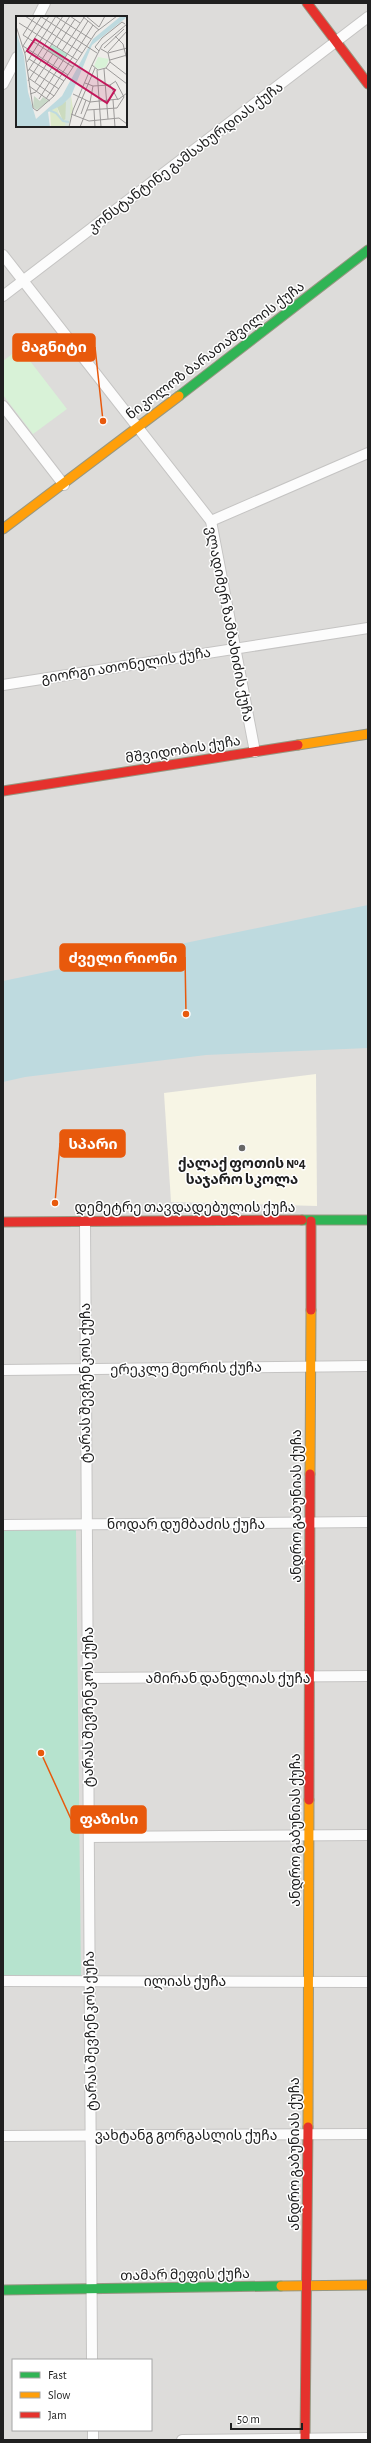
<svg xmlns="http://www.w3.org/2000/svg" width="371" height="2443" viewBox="0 0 371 2443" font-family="'Alegreya Sans','Noto Sans Georgian',sans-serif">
  <rect width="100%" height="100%" fill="#eeece9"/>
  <path fill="#dddcda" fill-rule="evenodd" d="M3,3H368V2440H3ZM17,17H126V126H17ZM13,2360H151V2430H13Z"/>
  <polygon fill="#f7f5e5" points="316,1074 317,1206 171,1202 164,1093"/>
  <polygon fill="#d8f2d7" points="20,348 67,409 33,434 3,395 3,361"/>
  <polygon fill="#b6e3ce" points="3,1529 76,1529 81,1976 3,1976"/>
  <polygon fill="#bedadf" points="368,905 368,1048 206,1055 25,1077 3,1082 3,981"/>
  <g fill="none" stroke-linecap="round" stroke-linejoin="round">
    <defs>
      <g id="street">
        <polyline points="38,17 45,3"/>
        <polyline points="3,84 17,57"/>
        <polyline points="3,255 211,521 255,752"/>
        <polyline points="3,296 368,17"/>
        <polyline points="3,406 64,485"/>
        <polyline points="211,521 368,453"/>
        <polyline points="3,685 368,628"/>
        <polyline points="85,1222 92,2360"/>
        <polyline points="3,1370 368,1366"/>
        <polyline points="3,1525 368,1522"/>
        <polyline points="88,1678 368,1676"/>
        <polyline points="89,1837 368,1835"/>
        <polyline points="3,1981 368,1982"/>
        <polyline points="3,2136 368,2134"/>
        <polyline points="93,2430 93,2440"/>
        <polyline points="182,2440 368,2438"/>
      </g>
      <g id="fast">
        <polyline points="179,396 368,250"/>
        <polyline points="302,1220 368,1220"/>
        <polyline points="3,2290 281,2286"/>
      </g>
      <g id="slow">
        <polyline points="3,529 179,396"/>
        <polyline points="298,745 368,734"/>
        <polyline points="310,1474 311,1310"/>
        <polyline points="308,2127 309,1800"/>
        <polyline points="281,2286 368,2285"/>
      </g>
      <g id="jam">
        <polyline points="307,3 368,84"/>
        <polyline points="3,791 298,745"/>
        <polyline points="3,1222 302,1220"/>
        <polyline points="311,1310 311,1221"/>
        <polyline points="309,1800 310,1474"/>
        <polyline points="305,2440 308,2127"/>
      </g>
    </defs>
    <use href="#street" stroke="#c5c4c3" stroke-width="12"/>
    <use href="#fast" stroke="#979781" stroke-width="11"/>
    <use href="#slow" stroke="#979781" stroke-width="11"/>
    <use href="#jam" stroke="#979781" stroke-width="11"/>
    <use href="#street" stroke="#fcfcfc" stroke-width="10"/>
    <use href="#fast" stroke="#30b455" stroke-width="9"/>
    <use href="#slow" stroke="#ff9f0a" stroke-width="9"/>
    <use href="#jam" stroke="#e5322d" stroke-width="9"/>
  </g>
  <circle fill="#686766" stroke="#fff" stroke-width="1.5" cx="242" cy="1148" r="4"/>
  <g text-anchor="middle" stroke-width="3" stroke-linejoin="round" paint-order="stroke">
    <g font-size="14" fill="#202020" stroke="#fff">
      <text transform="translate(185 157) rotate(-37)" y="5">კონსტანტინე გამსახურდიას ქუჩა</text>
      <text transform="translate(215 350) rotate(-37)" y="5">ნიკოლოზ ბარათაშვილის ქუჩა</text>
      <text transform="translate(230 624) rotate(79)" y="5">ვლადიმერ ზამბახიძის ქუჩა</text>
      <text transform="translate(126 665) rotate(-9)" y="5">გიორგი ათონელის ქუჩა</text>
      <text transform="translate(183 749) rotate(-9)" y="5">მშვიდობის ქუჩა</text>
      <text x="185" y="1212">დემეტრე თავდადებულის ქუჩა</text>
      <text transform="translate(186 1368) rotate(-1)" y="5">ერეკლე მეორის ქუჩა</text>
      <text transform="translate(85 1383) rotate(-90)" y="5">ტარას შევჩენკოს ქუჩა</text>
      <text transform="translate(296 1506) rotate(-90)" y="5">ანდრო გაბუნიას ქუჩა</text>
      <text x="186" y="1529">ნოდარ დუმბაძის ქუჩა</text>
      <text x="228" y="1683">ამირან დანელიას ქუჩა</text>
      <text transform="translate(88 1707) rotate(-90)" y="5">ტარას შევჩენკოს ქუჩა</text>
      <text transform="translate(295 1830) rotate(-90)" y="5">ანდრო გაბუნიას ქუჩა</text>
      <text x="185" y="1986">ილიას ქუჩა</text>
      <text transform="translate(90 2031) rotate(-91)" y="5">ტარას შევჩენკოს ქუჩა</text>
      <text x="186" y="2140">ვახტანგ გორგასლის ქუჩა</text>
      <text transform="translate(294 2154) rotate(-90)" y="5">ანდრო გაბუნიას ქუჩა</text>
      <text transform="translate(185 2274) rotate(-1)" y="5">თამარ მეფის ქუჩა</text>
    </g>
    <g font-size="14" font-weight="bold" fill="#202020" stroke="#fff">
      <text x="242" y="1168">ქალაქ ფოთის №4<tspan x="242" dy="16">საჯარო სკოლა</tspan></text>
    </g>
  </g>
  <g transform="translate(16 16)">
    <rect width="111" height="111" fill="#eeece9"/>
    <path d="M55,79L57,93L52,111H35L34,94L41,91L43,98L49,105L50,85Z" fill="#dce9c9"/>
    <path d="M50,85L51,102L47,105L41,91Z" fill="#cbdbbf"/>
    <path d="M55,79L54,104L52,111H49L50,85Z" fill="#d7e4dc"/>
    <path d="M18,80L24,85L27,81L33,85L21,94L17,91Z" fill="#c8d8c7"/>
    <path d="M82,41L93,43L90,51L82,53L78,50Z" fill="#d8f2d7"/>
    <path d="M36,29L51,38L47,44L32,35Z" fill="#b6e3ce"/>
    <path d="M105,0L111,1L76,29L55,80L46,89L32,96L34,111H0V15L8,40L12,76L20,103L46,80L77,23Z" fill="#bedadf"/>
    <path fill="none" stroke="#bedadf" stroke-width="2" d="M33,94L40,97L47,105L53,106"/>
    <path fill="none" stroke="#9c9a99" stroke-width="1" d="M9,0L66,37M24,0L81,37M39,0L75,23M66,0L83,14M70,0L83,11L89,0M3,7L61,44M0,10L9,38L17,92L21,95L38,80L80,16L101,0M7,19L57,51M7,19L19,0M99,20L107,28L111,44M7,30L52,59M7,30L25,1M41,31L59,3M88,32L108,13M85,33L92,37L94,46L90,52L82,54L76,49L86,29L111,8M46,35L69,0M83,35L79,31L86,22L106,6L109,8M92,36L111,15M9,37L33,0M92,37L111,32M13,43L48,65M94,44L111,39M11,46L40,0M94,46L111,59M90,52L111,68M13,53L43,73M88,53L92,103M81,54L85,111M12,55L47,0M14,63L38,80M12,65L54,0L64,7M19,66L37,38M69,67L77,70L94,69L100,65M94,69L102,84M13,70L34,85M14,78L20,76L42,42M57,78L74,86L103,83L111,77M23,83L72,5M30,83L77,9M97,84L99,111M71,94L101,92L108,81L100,66M78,94L79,111M55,98L73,105L103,102L111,108M65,98L70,84M59,99L79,52M53,111L57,94L76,49M64,111L74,86L77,70"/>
    <path fill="#c2185b" fill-opacity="0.15" stroke="#c2185b" stroke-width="2" d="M19,23L99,74L91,87L11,35Z"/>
    <rect width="111" height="111" fill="none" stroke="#202020" stroke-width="2"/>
  </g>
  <path fill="none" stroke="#e8590c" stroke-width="1.5" d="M103 421L95 347M186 1014L185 957M55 1203L60 1143M41 1753L71 1819"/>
  <g fill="#e8590c" stroke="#fff" stroke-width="1.5">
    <circle cx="103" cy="421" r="4"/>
    <circle cx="186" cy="1014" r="4"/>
    <circle cx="55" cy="1203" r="4"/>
    <circle cx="41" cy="1753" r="4"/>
  </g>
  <g fill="#e8590c" stroke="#e8590c" stroke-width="1.5">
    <rect x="13" y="334" width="82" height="27" rx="4"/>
    <rect x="60" y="944" width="125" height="27" rx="4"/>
    <rect x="60" y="1130" width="65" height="27" rx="4"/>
    <rect x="71" y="1806" width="75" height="27" rx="4"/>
  </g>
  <g font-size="15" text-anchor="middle" font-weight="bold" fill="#fff">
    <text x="54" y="352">მაგნიტი</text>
    <text x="123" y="963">ძველი რიონი</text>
    <text x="93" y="1149">სპარი</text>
    <text x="109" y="1824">ფაზისი</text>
  </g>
  <rect width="371" height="2443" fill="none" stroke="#202020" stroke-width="8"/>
  <rect x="12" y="2359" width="140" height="72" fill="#ffffff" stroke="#a6a6a6"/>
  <rect x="20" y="2372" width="20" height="6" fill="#30b455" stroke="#a6a6a6"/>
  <text x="48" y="2379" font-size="12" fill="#202020">Fast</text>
  <rect x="20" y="2392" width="20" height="6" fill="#ff9f0a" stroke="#a6a6a6"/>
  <text x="48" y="2399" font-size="12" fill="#202020">Slow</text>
  <rect x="20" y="2412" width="20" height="6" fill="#e5322d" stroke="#a6a6a6"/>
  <text x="48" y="2419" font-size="12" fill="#202020">Jam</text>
  <path d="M231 2423v6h71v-6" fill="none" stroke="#202020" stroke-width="2"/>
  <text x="237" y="2423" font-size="12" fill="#202020" stroke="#ffffff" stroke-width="3" paint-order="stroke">50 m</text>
</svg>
